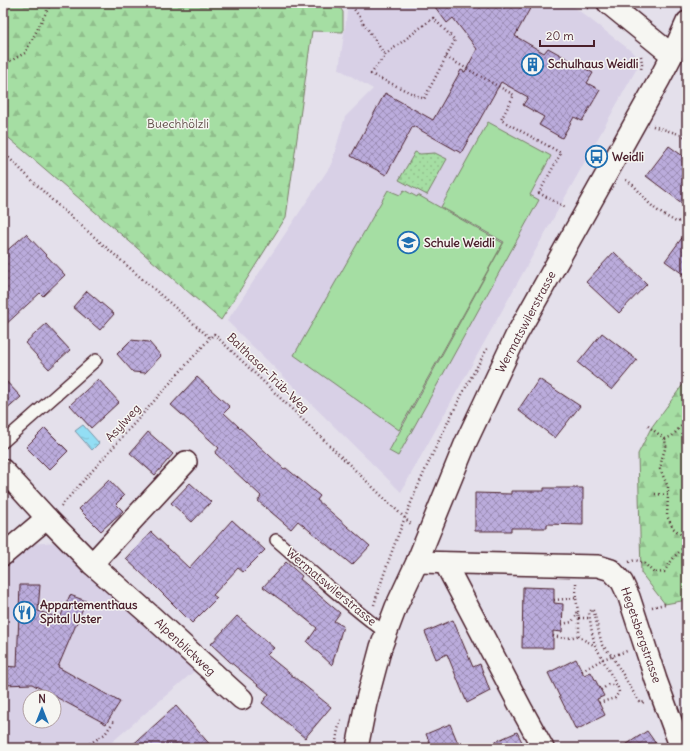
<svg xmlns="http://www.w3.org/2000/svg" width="690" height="751" viewBox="0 0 690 751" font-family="Delius,sans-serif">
  <defs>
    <pattern id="forest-firs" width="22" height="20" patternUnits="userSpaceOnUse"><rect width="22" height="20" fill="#a5dea3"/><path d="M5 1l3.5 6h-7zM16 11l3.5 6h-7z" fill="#90be8c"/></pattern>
    <pattern id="park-dots" width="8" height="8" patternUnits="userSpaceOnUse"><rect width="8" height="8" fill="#a5dea3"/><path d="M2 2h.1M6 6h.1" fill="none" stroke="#90be8c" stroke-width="1.8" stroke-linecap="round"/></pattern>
    <pattern id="water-ripples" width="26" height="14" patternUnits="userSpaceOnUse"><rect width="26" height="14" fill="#93def4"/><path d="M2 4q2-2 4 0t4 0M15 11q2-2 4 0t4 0" fill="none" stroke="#80bed1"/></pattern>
    <pattern id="building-cross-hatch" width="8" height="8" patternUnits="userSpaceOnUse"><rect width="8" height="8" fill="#bbacdc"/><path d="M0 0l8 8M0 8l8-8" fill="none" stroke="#9a8bb3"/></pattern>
  </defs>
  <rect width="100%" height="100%" fill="#e4e0eb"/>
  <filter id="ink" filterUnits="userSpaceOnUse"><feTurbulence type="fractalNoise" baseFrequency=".025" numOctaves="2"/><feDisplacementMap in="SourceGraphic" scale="8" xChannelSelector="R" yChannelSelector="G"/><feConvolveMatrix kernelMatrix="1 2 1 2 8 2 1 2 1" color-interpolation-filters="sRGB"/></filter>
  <g filter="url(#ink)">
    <g fill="#d8d0e6" fill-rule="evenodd">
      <polygon points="346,3 569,3 635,54 637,60 637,68 401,492 227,321 331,165 345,117 373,89 339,69 348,6"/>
      <path d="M57,542L199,667L105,748H3V567L30,544ZM30,697H54V721H30Z"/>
    </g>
    <g fill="url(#forest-firs)" stroke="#787e67">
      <polygon points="3,3 337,3 343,12 343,32 312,31 286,217 221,320 3,133"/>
      <polygon points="687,379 687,600 665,604 641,573 638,454 651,428"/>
    </g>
    <polygon fill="url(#park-dots)" stroke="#787e67" points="415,152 420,154 435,153 447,159 427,195 399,180"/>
    <g fill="#a5dea3" stroke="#787e67">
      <polygon points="488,122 551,156 530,195 539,200 398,456 389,451 504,242 441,207"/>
      <polygon points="388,190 400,195 404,190 417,197 418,195 503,243 399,430 294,355"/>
    </g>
    <polygon fill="url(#water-ripples)" stroke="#7692a4" points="83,425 99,443 92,450 75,431"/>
    <g fill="url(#building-cross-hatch)" stroke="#4a1f2b">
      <polygon points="432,3 533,3 515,36 544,53 548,48 593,73 587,83 600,90 582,121 574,117 562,138 539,125 544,117 523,105 528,97 501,82 461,153 413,126 386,175 351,156 385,93 433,120 461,70 465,72 477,49 453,18 447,23"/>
      <polygon points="669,146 687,159 687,207 646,176"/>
      <polygon points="687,231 687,277 665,261"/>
      <polygon points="26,234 65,275 43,296 40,293 3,327 3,254"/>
      <polygon points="614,252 647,284 619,313 586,282"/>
      <polygon points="87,291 114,314 100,330 73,307"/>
      <polygon points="46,324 70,350 49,369 25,343"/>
      <polygon points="602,333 637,360 612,390 578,363"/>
      <polygon points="131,340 149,342 161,356 145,373 133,372 117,354"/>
      <polygon points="197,377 230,407 224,413 284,469 286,468 320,496 317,500 370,546 352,565 334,550 333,550 298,521 291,529 258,501 261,496 215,453 219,448 171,405"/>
      <polygon points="3,378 21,397 3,413"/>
      <polygon points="98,379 119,402 91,428 70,405"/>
      <polygon points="539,379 580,406 555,438 518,410"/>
      <polygon points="45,428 68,451 49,470 26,447"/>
      <polygon points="148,432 173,454 155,475 130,453"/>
      <polygon points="109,480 124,496 116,504 123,511 101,531 79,509"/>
      <polygon points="190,483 211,502 192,522 171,503"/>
      <polygon points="544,488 583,488 583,525 547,524 547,528 511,528 511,531 475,531 475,493 511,494 511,491 544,491"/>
      <polygon points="232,520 265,550 243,572 238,568 213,595 217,598 192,623 153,584 126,559 151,532 189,568"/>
      <polygon points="286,562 302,576 300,579 340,613 334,621 343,626 332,665 307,642 317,628 296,611 263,587"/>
      <polygon points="20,585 40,585 38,611 60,618 70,595 86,601 58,667 120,702 106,724 32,684 3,685 3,666 17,667"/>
      <polygon points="523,587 554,588 554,603 563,604 562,632 553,631 553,648 522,648"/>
      <polygon points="237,616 274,648 267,655 331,707 305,738 262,703 269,694 229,661 211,644"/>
      <polygon points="453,620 473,667 480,664 490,691 467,703 447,654 436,659 425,632"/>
      <polygon points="576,659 584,675 591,672 604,696 597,699 605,715 576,730 548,673"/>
      <polygon points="176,706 213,748 129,748"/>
      <polygon points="450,724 460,748 432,748 426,734"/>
      <polygon points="647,731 659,748 621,748"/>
      <polygon points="517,732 525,748 481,748"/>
    </g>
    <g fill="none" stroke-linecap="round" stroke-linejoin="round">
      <defs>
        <g id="lane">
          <polyline points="3,442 96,360"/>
          <path d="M276,540C312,571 347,605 386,633"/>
        </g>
        <g id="street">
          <polyline points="608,3 672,55"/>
          <polyline points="3,470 47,518 92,564 150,615 242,699"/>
          <polyline points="3,555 47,518"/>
          <polyline points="417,562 598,566 611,570 622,582 629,597 656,680 681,748"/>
          <polyline points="445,563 521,708 543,748"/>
          <polyline points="92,564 186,462"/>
          <polyline points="357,748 366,703 381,647 396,607 417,562 466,442 516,336 659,80 672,55 687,22"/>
        </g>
      </defs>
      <use href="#lane" stroke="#4a1f2b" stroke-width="14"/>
      <use href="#street" stroke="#4a1f2b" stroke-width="24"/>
      <g stroke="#4a1f2b" stroke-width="2.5" stroke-dasharray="1 3" stroke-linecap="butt">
        <polyline points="350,3 385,55"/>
        <polyline points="581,3 590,10"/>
        <polygon points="433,18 455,40 424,99 371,74 385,55"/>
        <polyline points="641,56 642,64 641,70"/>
        <polyline points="446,57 514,95 501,120 561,153 539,193 565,207"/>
        <polyline points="3,65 25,53 51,3"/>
        <polyline points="653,126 682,135 687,138"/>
        <polyline points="3,152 53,201 210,338 214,334 412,525"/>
        <polyline points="686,159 687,158"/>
        <path d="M626,180C637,186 643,198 652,206C659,213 668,217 676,222L687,219"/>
        <polyline points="682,425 687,427"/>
        <polyline points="648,426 665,439 666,446 662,458 660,469 668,487 668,495"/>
        <polyline points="665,439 672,436 687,420"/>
        <polyline points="655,494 668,495 667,516 673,528 683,536 687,544"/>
        <polyline points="61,506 210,338"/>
        <polyline points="629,562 635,560 644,563 654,573 664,572 674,557 687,544"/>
        <polyline points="576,583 576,598 579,618 579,635 582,639 594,645"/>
        <polyline points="554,600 576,598"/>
        <path d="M374,605C402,514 441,430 488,347"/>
        <polyline points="652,607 665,604"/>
        <polyline points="579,618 590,618"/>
        <polyline points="562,624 572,622 578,612"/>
        <path d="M553,636C562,638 570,639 579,635"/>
        <polyline points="582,671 603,659 627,651"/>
        <polyline points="601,690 608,685 616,685"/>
        <polyline points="599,703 615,698 619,692 618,688 595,645 592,633 589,613 592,609 594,612 602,645 612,656 638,700 641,703 644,702"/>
        <polyline points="3,748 4,748"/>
        <polyline points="83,748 105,734 114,721"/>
        <polyline points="335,748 338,729 342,718"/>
      </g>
      <use href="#lane" stroke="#f6f6f2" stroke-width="11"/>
      <use href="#street" stroke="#f6f6f2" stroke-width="21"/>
    </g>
  </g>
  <defs>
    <symbol id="building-ring" viewBox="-11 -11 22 22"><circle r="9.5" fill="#f6f6f2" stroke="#1f6fb2" stroke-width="1.5"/><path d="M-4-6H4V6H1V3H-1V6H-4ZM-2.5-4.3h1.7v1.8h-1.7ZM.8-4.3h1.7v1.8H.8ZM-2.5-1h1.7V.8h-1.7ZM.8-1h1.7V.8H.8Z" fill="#1f6fb2"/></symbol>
    <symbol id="bus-ring" viewBox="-11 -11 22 22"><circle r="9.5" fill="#f6f6f2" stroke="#1f6fb2" stroke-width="1.5"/><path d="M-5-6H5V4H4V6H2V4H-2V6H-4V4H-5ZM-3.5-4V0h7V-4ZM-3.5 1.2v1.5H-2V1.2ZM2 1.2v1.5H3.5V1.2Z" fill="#1f6fb2"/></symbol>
    <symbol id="school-ring" viewBox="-11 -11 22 22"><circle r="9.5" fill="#f6f6f2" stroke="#1f6fb2" stroke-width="1.5"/><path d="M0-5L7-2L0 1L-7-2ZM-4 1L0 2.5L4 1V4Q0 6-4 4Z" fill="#1f6fb2"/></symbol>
    <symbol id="restaurant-ring" viewBox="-11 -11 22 22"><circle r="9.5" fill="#f6f6f2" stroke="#1f6fb2" stroke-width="1.5"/><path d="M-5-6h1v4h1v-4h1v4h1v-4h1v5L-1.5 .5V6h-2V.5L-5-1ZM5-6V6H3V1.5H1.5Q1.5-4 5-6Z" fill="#1f6fb2"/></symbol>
  </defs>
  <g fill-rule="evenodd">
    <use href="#building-ring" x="520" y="52" width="25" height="25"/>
    <use href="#bus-ring" x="584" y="144" width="25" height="25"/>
    <use href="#school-ring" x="396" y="230" width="25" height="25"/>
    <use href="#restaurant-ring" x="12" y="600" width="25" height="25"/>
  </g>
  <g text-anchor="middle" stroke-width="3" stroke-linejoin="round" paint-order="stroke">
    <g font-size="12" font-weight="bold" fill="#4a1f2b" stroke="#f6f6f2" text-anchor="start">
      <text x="548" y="68">Schulhaus Weidli</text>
      <text x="612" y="161">Weidli</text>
      <text x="424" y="247">Schule Weidli</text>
      <text x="40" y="609">Appartementhaus<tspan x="40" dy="14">Spital Uster</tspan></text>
    </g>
    <g font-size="12" fill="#614f49" stroke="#f6f6f2">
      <text x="178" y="128">Buechhölzli</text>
    </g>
    <g font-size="12" fill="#4a1f2b" stroke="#f6f6f2">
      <text transform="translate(526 322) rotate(-62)" y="4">Wermatswilerstrasse</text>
      <text transform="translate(268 373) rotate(44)" y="4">Balthasar-Trüb-Weg</text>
      <text transform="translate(123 423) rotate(-48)" y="4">Asylweg</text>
      <text transform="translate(331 587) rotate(40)" y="4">Wermatswilerstrasse</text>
      <text transform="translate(641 635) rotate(71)" y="4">Hegetsbergstrasse</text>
      <text transform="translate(185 647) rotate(43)" y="4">Alpenblickweg</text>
    </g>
  </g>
  <rect width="690" height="751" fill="none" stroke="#f6f6f2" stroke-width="16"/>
  <rect x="8" y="8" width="674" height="735" fill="none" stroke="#4a1f2b" stroke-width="1.5" filter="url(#ink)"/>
  <g transform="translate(42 709)"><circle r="19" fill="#f6f6f2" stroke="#b1a0a2"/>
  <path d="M0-3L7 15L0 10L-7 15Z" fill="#1f6fb2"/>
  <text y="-6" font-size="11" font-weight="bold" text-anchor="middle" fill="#4a1f2b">N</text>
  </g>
  <path d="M540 40v6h54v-6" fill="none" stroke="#4a1f2b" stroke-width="2"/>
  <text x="546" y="40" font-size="12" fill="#4a1f2b" stroke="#f6f6f2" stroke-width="3" paint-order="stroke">20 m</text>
</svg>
